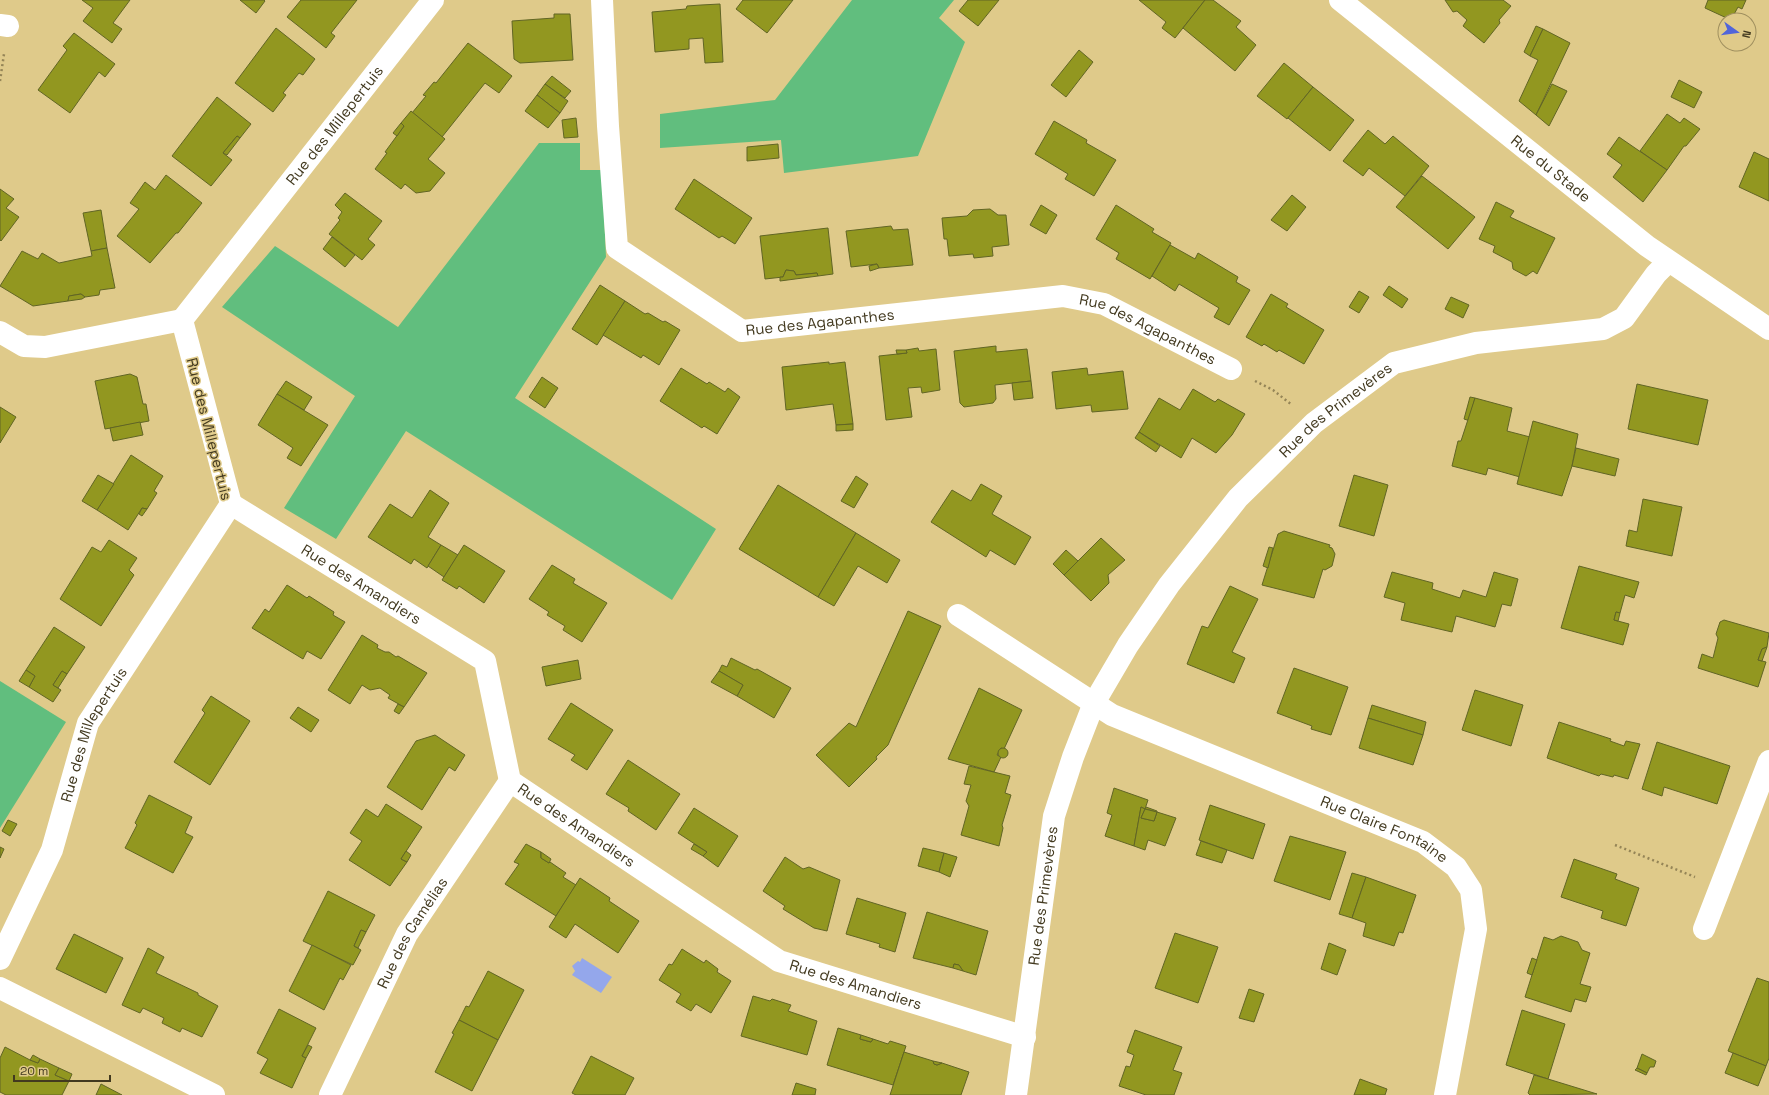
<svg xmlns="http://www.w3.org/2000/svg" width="1769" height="1095" viewBox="0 0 1769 1095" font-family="'Space Grotesk',sans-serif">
  <rect width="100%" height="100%" fill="#dfca8a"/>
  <g fill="#61be7e">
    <polygon points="852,0 954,0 939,18 965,42 918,156 784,173 781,140 660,148 660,114 775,100"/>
    <polygon points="539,143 580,143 580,170 602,170 606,257 515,398 716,529 672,600 406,431 336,539 284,508 355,396 222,307 275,246 398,327"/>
    <polygon points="0,681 66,722 0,828"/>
  </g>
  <polygon fill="#94a7eb" points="582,958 612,977 601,993 572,975 575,971 572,966 578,961 580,962"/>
  <g fill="#929720" stroke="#616525">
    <polygon points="82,0 130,0 113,23 122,29 112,43 83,21 93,8"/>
    <polygon points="240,0 264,0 265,1 256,13"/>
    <polygon points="301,0 357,0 331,33 335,36 326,48 287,17"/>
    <polygon points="743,0 793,0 767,33 736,9"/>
    <polygon points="968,0 999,0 978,26 959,11"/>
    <polygon points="1139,0 1205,0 1175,38 1162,28 1166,22"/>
    <polygon points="1205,0 1213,0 1241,21 1236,27 1256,45 1235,71 1183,28"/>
    <polygon points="1445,0 1503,0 1511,6 1499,20 1500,23 1484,43 1463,26 1467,20 1457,11 1453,12"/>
    <polygon points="1708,0 1746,0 1742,9 1738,7 1731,20 1705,8"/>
    <polygon points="720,4 723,62 705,63 703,38 689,39 689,49 655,52 652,12 686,9 687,6 701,5"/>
    <polygon points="554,14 570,14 573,60 520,63 514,59 512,21 554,18"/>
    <polygon points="1536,26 1543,29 1530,56 1524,52"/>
    <polygon points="276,28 315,59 303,75 299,73 283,93 286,95 273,112 235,83"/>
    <polygon points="1543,29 1570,43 1536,115 1519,101 1538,60 1530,56"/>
    <polygon points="74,33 115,64 105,77 99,72 70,113 38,90 67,50 63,46"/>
    <polygon points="468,43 512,76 499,93 485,83 442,137 412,113 426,96 423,95 434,82 436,83"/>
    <polygon points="1079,50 1093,62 1066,97 1051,85"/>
    <polygon points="1284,63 1313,87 1287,119 1257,96"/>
    <polygon points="552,76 571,91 565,98 545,84"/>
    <polygon points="1679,80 1702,92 1694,108 1671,97"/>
    <polygon points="545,84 568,101 560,113 537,95"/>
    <polygon points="1552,84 1567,91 1549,126 1536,115"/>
    <polygon points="1313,87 1354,120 1330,151 1288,118"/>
    <polygon points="537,95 560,113 548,128 525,111"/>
    <polygon points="217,97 251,124 240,138 237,136 223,153 232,160 211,186 172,156"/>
    <polygon points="411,111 445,139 428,159 445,173 430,191 416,193 405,184 401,189 375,169 387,153 385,152 404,126 401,123"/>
    <polygon points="1667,114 1680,123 1684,118 1700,129 1686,146 1684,146 1667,170 1640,151"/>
    <polygon points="576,118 578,137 564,138 562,120"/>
    <polygon points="1054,121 1087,140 1086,143 1116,160 1094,196 1065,179 1068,174 1035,154"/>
    <polygon points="401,123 404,126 397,136 393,133"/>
    <polygon points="1368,130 1385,144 1393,136 1429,166 1405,196 1369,168 1363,176 1343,161"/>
    <polygon points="237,136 240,138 227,155 223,153"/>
    <polygon points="1619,137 1667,170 1643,202 1613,177 1622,165 1607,154"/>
    <polygon points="778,144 779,158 747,161 747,147"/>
    <polygon points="1754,152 1769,159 1769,201 1739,187"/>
    <polygon points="166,175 202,203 178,233 176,233 150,263 117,236 139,209 130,203 145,182 155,190"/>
    <polygon points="1422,176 1475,217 1448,249 1396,207"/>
    <polygon points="694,179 752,218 735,244 722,236 719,238 675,209"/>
    <polygon points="0,189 14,199 6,208 19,217 1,241 0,240"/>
    <polygon points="345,193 382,221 368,239 375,245 362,260 329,234 340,220 338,218 342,212 335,205"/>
    <polygon points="1292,195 1306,207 1287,231 1271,220"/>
    <polygon points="1496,202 1514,211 1510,217 1555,238 1537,274 1533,271 1526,276 1513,269 1512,262 1493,252 1495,246 1479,239"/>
    <polygon points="1041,205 1057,215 1046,234 1030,225"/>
    <polygon points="1116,205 1154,229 1152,232 1171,243 1150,279 1116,259 1119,253 1096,239"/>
    <polygon points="990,209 998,215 1006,215 1009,245 992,247 993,256 974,258 973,254 949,256 947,239 944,239 942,218 967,216 973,210"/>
    <polygon points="101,210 107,248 91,251 83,213"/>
    <polygon points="891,226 893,230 908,229 913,265 879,268 877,264 851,267 846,231"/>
    <polygon points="828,228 833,274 818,276 817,273 796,275 794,271 786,270 783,277 765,279 760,236"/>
    <polygon points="332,237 355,255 345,267 323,249"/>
    <polygon points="1170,245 1195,259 1198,253 1238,277 1236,282 1250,290 1229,325 1214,317 1219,308 1179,284 1175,291 1152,276"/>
    <polygon points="107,248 115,288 100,290 99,295 85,297 81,294 69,296 68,301 33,306 0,286 22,251 38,259 42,253 59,263 92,256 91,251"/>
    <polygon points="877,264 879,268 870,271 869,266"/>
    <polygon points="786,270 794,271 796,275 817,273 818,276 780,281 780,277 783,277"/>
    <polygon points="600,285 625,301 597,345 572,329"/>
    <polygon points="1389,286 1408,299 1402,308 1383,295"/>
    <polygon points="1359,291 1369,297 1359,313 1349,307"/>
    <polygon points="81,294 85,297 82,299 68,301 69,296"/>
    <polygon points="1271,294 1288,304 1286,307 1324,330 1304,364 1279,350 1277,352 1264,344 1262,346 1246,337"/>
    <polygon points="1451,297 1469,305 1463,318 1445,309"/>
    <polygon points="625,301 645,314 648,313 663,322 665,321 680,330 659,365 643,355 641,358 603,335"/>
    <polygon points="996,346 996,352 1027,349 1031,381 995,385 996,399 993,403 964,407 960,403 954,351"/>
    <polygon points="918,348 919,351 936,349 940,390 922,393 921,387 908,388 912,417 886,420 879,356 907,353 906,350"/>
    <polygon points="896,350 906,350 907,353 897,354"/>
    <polygon points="829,362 829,364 845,362 853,424 836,425 833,404 786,410 782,367"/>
    <polygon points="681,368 707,384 709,382 725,392 728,388 740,397 717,434 704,426 702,428 660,401"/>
    <polygon points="1087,368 1088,375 1123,371 1128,409 1092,412 1091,405 1056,409 1052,372"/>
    <polygon points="130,374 137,377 143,404 146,404 149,421 105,429 95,381"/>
    <polygon points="542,377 558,388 545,408 529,397"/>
    <polygon points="286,381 312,397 304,410 277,394"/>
    <polygon points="1031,381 1033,398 1014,400 1012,383"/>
    <polygon points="1637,384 1708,400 1698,445 1628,429"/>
    <polygon points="1193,389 1215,402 1218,399 1245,414 1232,435 1216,453 1192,438 1181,458 1139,432 1159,398 1180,410"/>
    <polygon points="277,394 328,425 301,466 287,458 293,448 258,425"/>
    <polygon points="1470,397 1475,398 1469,420 1467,420 1464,419"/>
    <polygon points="1475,398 1512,408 1507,431 1530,437 1520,477 1488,468 1486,475 1452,466 1458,441 1461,441"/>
    <polygon points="0,407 16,417 0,443"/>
    <polygon points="1533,421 1578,434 1572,466 1562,496 1517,484"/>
    <polygon points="140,422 143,435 113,441 110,428"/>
    <polygon points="853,424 853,430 836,431 836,425"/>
    <polygon points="1139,432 1160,446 1156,452 1135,438"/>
    <polygon points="1576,448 1619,459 1615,476 1572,466"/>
    <polygon points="131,455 163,476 154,491 157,493 147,509 142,508 128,530 97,510"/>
    <polygon points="98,475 114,484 97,510 82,501"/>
    <polygon points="1354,475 1388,485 1374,536 1339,526"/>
    <polygon points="856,476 868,484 854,508 841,501"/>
    <polygon points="981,484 1002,496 992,514 1031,537 1015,565 990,550 986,557 931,522 952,490 971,501"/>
    <polygon points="778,485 856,533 818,597 739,549"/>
    <polygon points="430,490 449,503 428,537 441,545 427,568 414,559 411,564 368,537 390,504 412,518"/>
    <polygon points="1643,499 1682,507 1672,556 1626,546 1629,530 1637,532"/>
    <polygon points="142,508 147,509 142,516 139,514"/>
    <polygon points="1284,531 1330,545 1329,547 1332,548 1335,554 1332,566 1325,570 1323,569 1314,598 1262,585 1278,534"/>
    <polygon points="856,533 900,560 887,583 858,566 834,606 818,597"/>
    <polygon points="1101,538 1125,560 1108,575 1109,583 1091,601 1064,575"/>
    <polygon points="109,540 137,558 129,570 134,575 101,626 60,599 92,547 101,552"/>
    <polygon points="441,545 458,555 444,577 428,566"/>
    <polygon points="464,545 505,571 484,603 459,586 457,589 442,580"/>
    <polygon points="1269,547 1273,548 1268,568 1263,566"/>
    <polygon points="1066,550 1078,561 1064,575 1053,564"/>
    <polygon points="552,565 575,579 573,583 607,603 582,642 563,630 565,626 547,615 549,612 529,599"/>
    <polygon points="1579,566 1639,582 1634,598 1625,595 1620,613 1616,612 1614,620 1629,624 1623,645 1561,628"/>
    <polygon points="1392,572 1433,583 1432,589 1460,598 1463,590 1486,597 1494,572 1518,579 1511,606 1502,604 1495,627 1456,616 1452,632 1401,620 1405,603 1384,597"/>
    <polygon points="287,585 307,598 309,596 334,612 333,615 345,622 321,659 307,651 303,659 252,628 265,609 269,612"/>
    <polygon points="1230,586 1258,599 1232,652 1245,658 1234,683 1187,664 1202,626 1208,628"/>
    <polygon points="908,611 941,626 888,745 876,757 877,759 849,787 816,755 849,723 856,727"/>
    <polygon points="1616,612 1620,613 1618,621 1614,620"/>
    <polygon points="1724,620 1769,633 1767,647 1762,649 1758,660 1766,662 1758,687 1698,668 1702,654 1713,658 1718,638 1716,634 1720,622"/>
    <polygon points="54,627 85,647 67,674 62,671 53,685 61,690 53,702 29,687 35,676 26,670"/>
    <polygon points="362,635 378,645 377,648 385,652 389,652 396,657 398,656 427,673 404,707 388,698 390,695 380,688 370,690 362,685 350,704 328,690"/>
    <polygon points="1767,647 1762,661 1758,660 1762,649"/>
    <polygon points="731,658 755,670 757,669 791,688 774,718 737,696 743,685 719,671 722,665 727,667"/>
    <polygon points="578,660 581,679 546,686 542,667"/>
    <polygon points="1294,668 1348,687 1331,735 1311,729 1312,726 1277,713"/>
    <polygon points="26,670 35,676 29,687 19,681"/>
    <polygon points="62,671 67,674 58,688 53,685"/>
    <polygon points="719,671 743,685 737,696 711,682"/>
    <polygon points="979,688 1022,710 1004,749 1001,748 997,755 1001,757 994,772 948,759"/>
    <polygon points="1475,690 1523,705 1511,746 1462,730"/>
    <polygon points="211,696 250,721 210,785 174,762 205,713 202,710"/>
    <polygon points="571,703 613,730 587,770 571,760 575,755 548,739"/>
    <polygon points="398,704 404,707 399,714 394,711"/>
    <polygon points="1372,705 1426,722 1423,735 1368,718"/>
    <polygon points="298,707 319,720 311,732 290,718"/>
    <polygon points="1368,718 1423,735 1413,765 1359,748"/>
    <polygon points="1559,722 1611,739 1610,741 1624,746 1626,741 1640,744 1628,779 1614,775 1613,777 1601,774 1599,776 1547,758"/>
    <polygon points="435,735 465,755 455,771 449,767 422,810 387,787 416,741"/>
    <polygon points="1657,742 1730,766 1717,804 1664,787 1662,796 1642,789"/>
    <circle cx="1003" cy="753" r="5"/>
    <polygon points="628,760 680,794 656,830 628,811 629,808 606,794"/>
    <polygon points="969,766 1010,776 1005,793 1011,795 1002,825 1003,828 999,846 961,835 969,806 966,801 971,785 964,784"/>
    <polygon points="1114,788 1148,800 1145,809 1141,807 1134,846 1105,836 1112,815 1107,813"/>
    <polygon points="149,795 192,817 185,833 193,837 173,873 125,848 137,825 135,823"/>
    <polygon points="386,804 422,827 401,859 407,862 390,886 349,860 362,841 350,833 366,809 378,817"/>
    <polygon points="1210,805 1265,824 1253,859 1199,840"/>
    <polygon points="1141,807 1145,809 1141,818 1154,821 1157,812 1176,818 1165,846 1148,840 1145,850 1134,846"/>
    <polygon points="1146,807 1157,811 1157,812 1145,809"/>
    <polygon points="694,808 738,836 718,867 703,856 707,852 678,833"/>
    <polygon points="1145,809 1157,812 1154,821 1141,818"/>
    <polygon points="8,820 17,824 10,836 2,831"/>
    <polygon points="1290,836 1346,852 1330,900 1274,881"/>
    <polygon points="1201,841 1227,850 1222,863 1196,855"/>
    <polygon points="526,844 541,852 541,858 549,863 550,862 566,873 563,877 576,885 556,916 505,884 519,864 514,862"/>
    <polygon points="694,844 707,852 703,856 691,849"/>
    <polygon points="0,847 4,849 0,858"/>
    <polygon points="923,848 944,853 939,872 918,866"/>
    <polygon points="406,851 411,855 407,862 401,859"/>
    <polygon points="541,852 551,859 549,863 541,858"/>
    <polygon points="944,853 957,857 950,877 939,872"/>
    <polygon points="785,857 803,869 809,867 840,880 827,931 814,928 783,909 785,906 763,891"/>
    <polygon points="1574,859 1617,874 1615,879 1639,888 1626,926 1601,918 1603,911 1561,897"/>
    <polygon points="1352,873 1366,877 1352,918 1339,914"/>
    <polygon points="1366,877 1416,895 1403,933 1399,932 1394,946 1363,936 1366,923 1352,918"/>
    <polygon points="580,878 610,898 609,901 639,921 618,953 575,924 566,938 549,927"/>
    <polygon points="328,891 375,915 366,932 361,930 354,946 361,950 353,965 303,941"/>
    <polygon points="857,898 906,913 895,952 879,947 880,944 846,934"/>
    <polygon points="927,912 988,931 976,975 963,971 959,965 954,964 953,968 913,958"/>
    <polygon points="361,930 366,932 358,948 354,946"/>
    <polygon points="1175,933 1218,947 1198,1003 1155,988"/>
    <polygon points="74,934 123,958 106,993 56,969"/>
    <polygon points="1561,936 1578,942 1582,950 1590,953 1580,984 1591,987 1586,1002 1575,999 1571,1012 1525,997 1544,937 1553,940"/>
    <polygon points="1329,943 1346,950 1337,975 1321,969"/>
    <polygon points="312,945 351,965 343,980 340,978 324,1010 289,991"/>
    <polygon points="148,948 164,957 156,973 198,993 198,995 218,1006 202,1037 182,1028 180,1032 162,1023 164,1018 143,1008 140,1013 122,1005"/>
    <polygon points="682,949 704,963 706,960 718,969 717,972 731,981 711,1013 696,1004 691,1011 676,1002 681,994 659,980 669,964 672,965"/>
    <polygon points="1532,958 1537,960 1532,975 1527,973"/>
    <polygon points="954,964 959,965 963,971 953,968"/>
    <polygon points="488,971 524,990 498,1040 459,1020 466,1006 469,1007"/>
    <polygon points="1757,978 1769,982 1769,1058 1766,1066 1728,1051"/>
    <polygon points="1249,989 1264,994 1254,1022 1239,1018"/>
    <polygon points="753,996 770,1001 772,999 791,1005 788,1011 817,1021 807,1055 741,1036"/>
    <polygon points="279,1009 316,1028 302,1056 306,1058 292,1088 260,1073 268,1059 257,1053"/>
    <polygon points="1522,1010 1565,1024 1548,1079 1506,1065"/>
    <polygon points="459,1020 498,1040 472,1091 435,1072 454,1034 452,1033"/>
    <polygon points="838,1028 861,1035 860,1039 871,1042 873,1039 888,1044 890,1041 906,1046 893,1085 827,1065"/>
    <polygon points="1135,1030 1182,1047 1173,1070 1182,1073 1174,1095 1146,1095 1119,1086 1126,1066 1130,1067 1134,1055 1127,1052"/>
    <polygon points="861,1035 873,1039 871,1042 860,1039"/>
    <polygon points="308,1045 312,1047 306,1058 302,1056"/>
    <polygon points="5,1047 30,1060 38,1063 40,1059 59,1068 55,1075 69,1081 62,1095 6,1095 0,1092 0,1058"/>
    <polygon points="904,1052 933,1061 934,1064 937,1065 942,1063 969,1072 961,1095 890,1095"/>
    <polygon points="1733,1053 1766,1066 1758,1086 1725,1073"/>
    <polygon points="1642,1054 1656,1061 1654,1067 1650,1067 1647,1073 1637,1068"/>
    <polygon points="33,1055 40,1059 38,1063 30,1060"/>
    <polygon points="591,1056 634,1078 625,1095 576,1095 572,1093"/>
    <polygon points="933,1061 942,1063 937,1065 934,1064"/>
    <polygon points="59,1068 72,1074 69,1081 55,1075"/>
    <polygon points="1637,1068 1647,1073 1646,1075 1635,1070"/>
    <polygon points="1534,1075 1548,1079 1597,1094 1530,1095 1528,1093"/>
    <polygon points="1360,1079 1387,1089 1385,1095 1354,1095"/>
    <polygon points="796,1083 816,1089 815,1095 792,1095"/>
    <polygon points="101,1084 122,1095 96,1095"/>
  </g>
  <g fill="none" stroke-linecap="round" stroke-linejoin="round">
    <g stroke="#958557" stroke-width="2.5" stroke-dasharray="2 3" stroke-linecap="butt">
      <polyline points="0,81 4,54"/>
      <polyline points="1255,381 1273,390 1292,405"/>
      <polyline points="1615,845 1695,877"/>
    </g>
    <g stroke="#fff" stroke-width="22">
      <path id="s1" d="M602,0L608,126L617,248L742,331L1063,296L1104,304L1231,369"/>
      <path id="s2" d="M1340,0L1647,246L1769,329"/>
      <polyline points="0,25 8,26"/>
      <polyline points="0,332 24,346 45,347 182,320"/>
      <path id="s3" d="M231,504L485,661L510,781L779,961L1025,1037"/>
      <path id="s4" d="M958,615L1112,715L1423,842L1456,867L1471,890L1476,929L1445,1095"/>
      <polyline points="1704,929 1769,761"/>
      <path id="s5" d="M0,959L52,850L88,723L231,504L182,320L433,0"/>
      <polyline points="0,988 214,1095"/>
      <path id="s6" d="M330,1095L407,934L510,781"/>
      <path id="s7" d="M1016,1095L1054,816L1073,757L1094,703L1128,645L1169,585L1238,498L1314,423L1394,363L1476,343L1603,329L1624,318L1656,274L1668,262"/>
    </g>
  </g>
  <g text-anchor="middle" stroke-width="3" stroke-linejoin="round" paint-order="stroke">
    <g font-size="15" fill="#42391f" stroke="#dfca8a">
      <text dy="5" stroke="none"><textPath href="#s5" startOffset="952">Rue des Millepertuis</textPath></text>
      <text dy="5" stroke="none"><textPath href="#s2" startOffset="270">Rue du Stade</textPath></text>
      <text dy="5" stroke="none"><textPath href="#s1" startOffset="477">Rue des Agapanthes</textPath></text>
      <text dy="5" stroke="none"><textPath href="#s1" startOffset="813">Rue des Agapanthes</textPath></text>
      <text dy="5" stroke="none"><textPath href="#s7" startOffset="784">Rue des Primevères</textPath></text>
      <text transform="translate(209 429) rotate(76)" y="5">Rue des Millepertuis</text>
      <text dy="5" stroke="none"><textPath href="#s3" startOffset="153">Rue des Amandiers</textPath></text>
      <text dy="5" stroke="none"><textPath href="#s5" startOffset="244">Rue des Millepertuis</textPath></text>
      <text dy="5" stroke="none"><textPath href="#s3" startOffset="501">Rue des Amandiers</textPath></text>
      <text dy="5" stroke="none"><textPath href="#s4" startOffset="479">Rue Claire Fontaine</textPath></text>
      <text dy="5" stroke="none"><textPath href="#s7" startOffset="201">Rue des Primevères</textPath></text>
      <text dy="5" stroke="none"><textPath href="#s6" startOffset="182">Rue des Camélias</textPath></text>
      <text dy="5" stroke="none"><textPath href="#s3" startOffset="825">Rue des Amandiers</textPath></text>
    </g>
  </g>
  <g transform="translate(1737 32) rotate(104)"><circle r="19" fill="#dfca8a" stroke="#a0905f"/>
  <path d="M0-3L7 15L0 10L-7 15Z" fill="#5165da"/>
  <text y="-6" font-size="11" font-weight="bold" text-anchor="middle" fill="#42391f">N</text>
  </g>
  <path d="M14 1075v6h96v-6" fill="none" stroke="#42391f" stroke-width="2"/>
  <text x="20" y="1075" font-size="12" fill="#42391f" stroke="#dfca8a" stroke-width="3" paint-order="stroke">20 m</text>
</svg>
